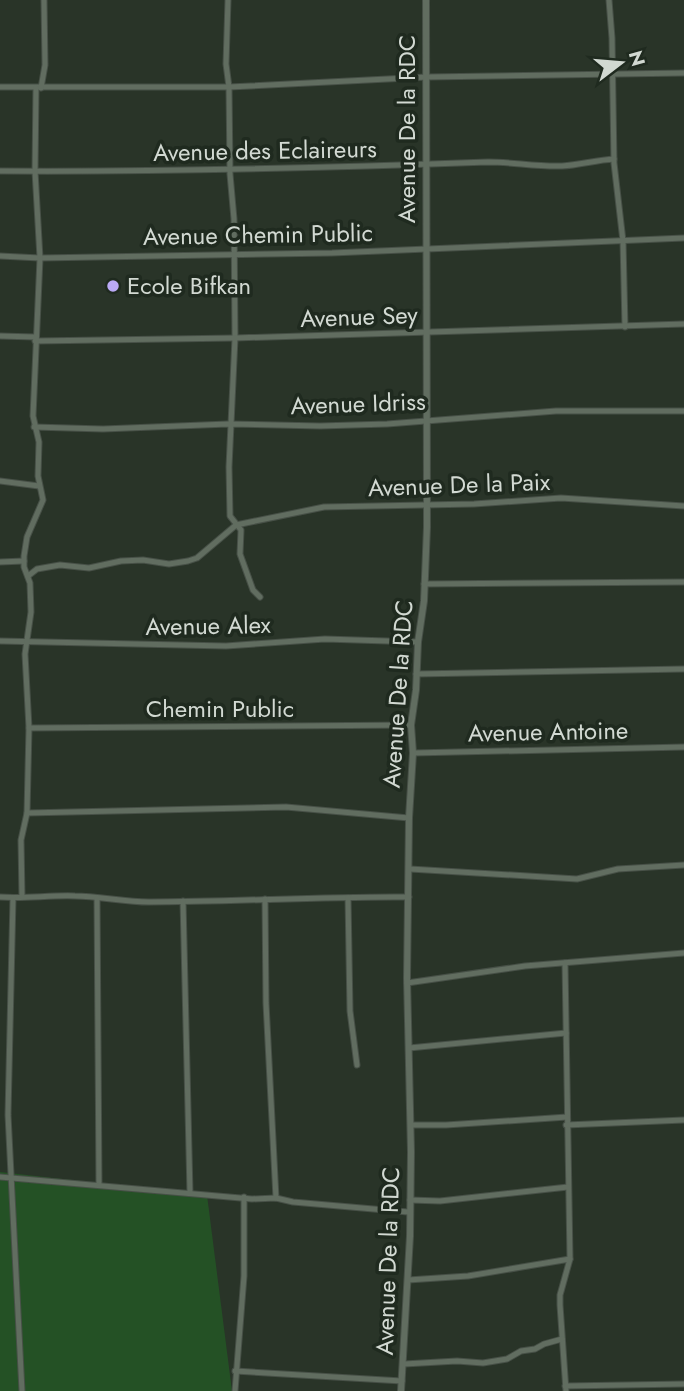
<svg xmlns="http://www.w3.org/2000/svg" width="684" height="1391" viewBox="0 0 684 1391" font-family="Jost,sans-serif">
  <rect width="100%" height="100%" fill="#293428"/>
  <polygon fill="#245125" points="0,1172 207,1195 232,1391 0,1391"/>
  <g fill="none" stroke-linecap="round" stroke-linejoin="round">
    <defs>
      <g id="minor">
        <polyline points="228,0 226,64 229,87 230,174 234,219 235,338 229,467 230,516 241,530 240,554 253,590 260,597"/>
        <polyline points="609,0 612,38 614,163 623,241 625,327"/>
        <polyline points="0,87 229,87 427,77 684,73"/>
        <polyline points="41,88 45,65 44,0"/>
        <path d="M0,171C163,172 325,168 488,162C512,162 537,167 562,166C580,165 596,160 614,159"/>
        <polyline points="0,256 40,258 332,253 684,238"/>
        <polyline points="0,336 35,337"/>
        <polyline points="35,341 235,338 684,324"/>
        <polyline points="34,427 103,429 228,424 320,426 387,424 556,411 684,411"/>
        <polyline points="0,481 39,486"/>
        <polyline points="0,562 24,561"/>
        <polyline points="28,576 37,569 60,565 89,568 121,561 143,560 169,564 188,561 197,558 236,525 324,507 474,504 561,498 684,506"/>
        <polyline points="424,584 684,582"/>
        <polyline points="0,641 226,646 325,639 418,642"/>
        <polyline points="416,674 684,669"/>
        <polyline points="29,728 411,725"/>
        <polyline points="413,753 684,747"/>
        <polyline points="27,813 286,807 409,818"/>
        <polyline points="410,869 577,879 618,869 684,865"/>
        <path d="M0,897C24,899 50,895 75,896C99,896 124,902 149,902C236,902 323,896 409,897"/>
        <polyline points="22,897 21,840 27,813 29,728 25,654 31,612 30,583 24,567 24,556 27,537 43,500 38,476 39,442 33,416 40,258 35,171 36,88"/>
        <polyline points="13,898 8,1115 22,1391"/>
        <polyline points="97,898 99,1185"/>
        <polyline points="348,898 350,1011 357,1065"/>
        <polyline points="265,899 266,1003 276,1198"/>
        <polyline points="183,901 190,1193"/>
        <polyline points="565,963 570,1259 560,1295 560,1305 566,1391"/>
        <polyline points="407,983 525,966 684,953"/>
        <polyline points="409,1048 566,1033"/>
        <polyline points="411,1125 446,1125 567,1117"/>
        <polyline points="566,1125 684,1120"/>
        <polyline points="0,1177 252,1199 276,1198 293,1202 408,1212"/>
        <polyline points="410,1200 440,1201 568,1187"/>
        <polyline points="408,1280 468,1276 570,1259"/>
        <polyline points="404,1364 457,1361 483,1363 507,1359 521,1351 535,1349 544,1344 562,1339"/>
        <polyline points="235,1371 402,1381"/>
        <polyline points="565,1386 684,1384"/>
        <polyline points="235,1391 244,1276 244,1197"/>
      </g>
      <polyline id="tertiary" points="401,1391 410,1236 411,1152 407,978 409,818 413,753 411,725 416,690 418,642 424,601 427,527 426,0"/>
    </defs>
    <use href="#minor" stroke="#475047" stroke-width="7"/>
    <use href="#tertiary" stroke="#475047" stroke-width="8"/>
    <use href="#minor" stroke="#616d60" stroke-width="5"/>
    <use href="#tertiary" stroke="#616d60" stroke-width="6"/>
  </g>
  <circle fill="#bbaaf6" stroke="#1f2a1f" stroke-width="2.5" cx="113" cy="286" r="7"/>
  <g text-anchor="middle" stroke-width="7" stroke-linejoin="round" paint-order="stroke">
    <g font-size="24" fill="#d2d9d2" stroke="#1f2a1f">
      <text transform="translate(407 129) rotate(-90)" y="8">Avenue De la RDC</text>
      <text transform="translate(265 151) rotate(-1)" y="8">Avenue des Eclaireurs</text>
      <text transform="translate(258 235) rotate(-1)" y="8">Avenue Chemin Public</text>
      <text transform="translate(359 317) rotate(-2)" y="8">Avenue Sey</text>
      <text transform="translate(358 404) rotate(-2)" y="8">Avenue Idriss</text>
      <text transform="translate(459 485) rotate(-2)" y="8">Avenue De la Paix</text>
      <text transform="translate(208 626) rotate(-1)" y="8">Avenue Alex</text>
      <text transform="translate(398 694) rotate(-86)" y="8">Avenue De la RDC</text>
      <text x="220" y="717">Chemin Public</text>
      <text transform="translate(548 732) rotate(-1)" y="8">Avenue Antoine</text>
      <text transform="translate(388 1261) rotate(-88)" y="8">Avenue De la RDC</text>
    </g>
    <g font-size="24" fill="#d2d9d2" stroke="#1f2a1f" text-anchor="start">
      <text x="127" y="294">Ecole Bifkan</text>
    </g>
  </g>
  <g transform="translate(621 63) rotate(74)" stroke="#1f2a1f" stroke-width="5" paint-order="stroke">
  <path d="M0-5L12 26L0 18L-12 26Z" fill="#d2d9d2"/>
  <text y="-10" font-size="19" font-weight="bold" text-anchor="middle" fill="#d2d9d2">N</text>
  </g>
</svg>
